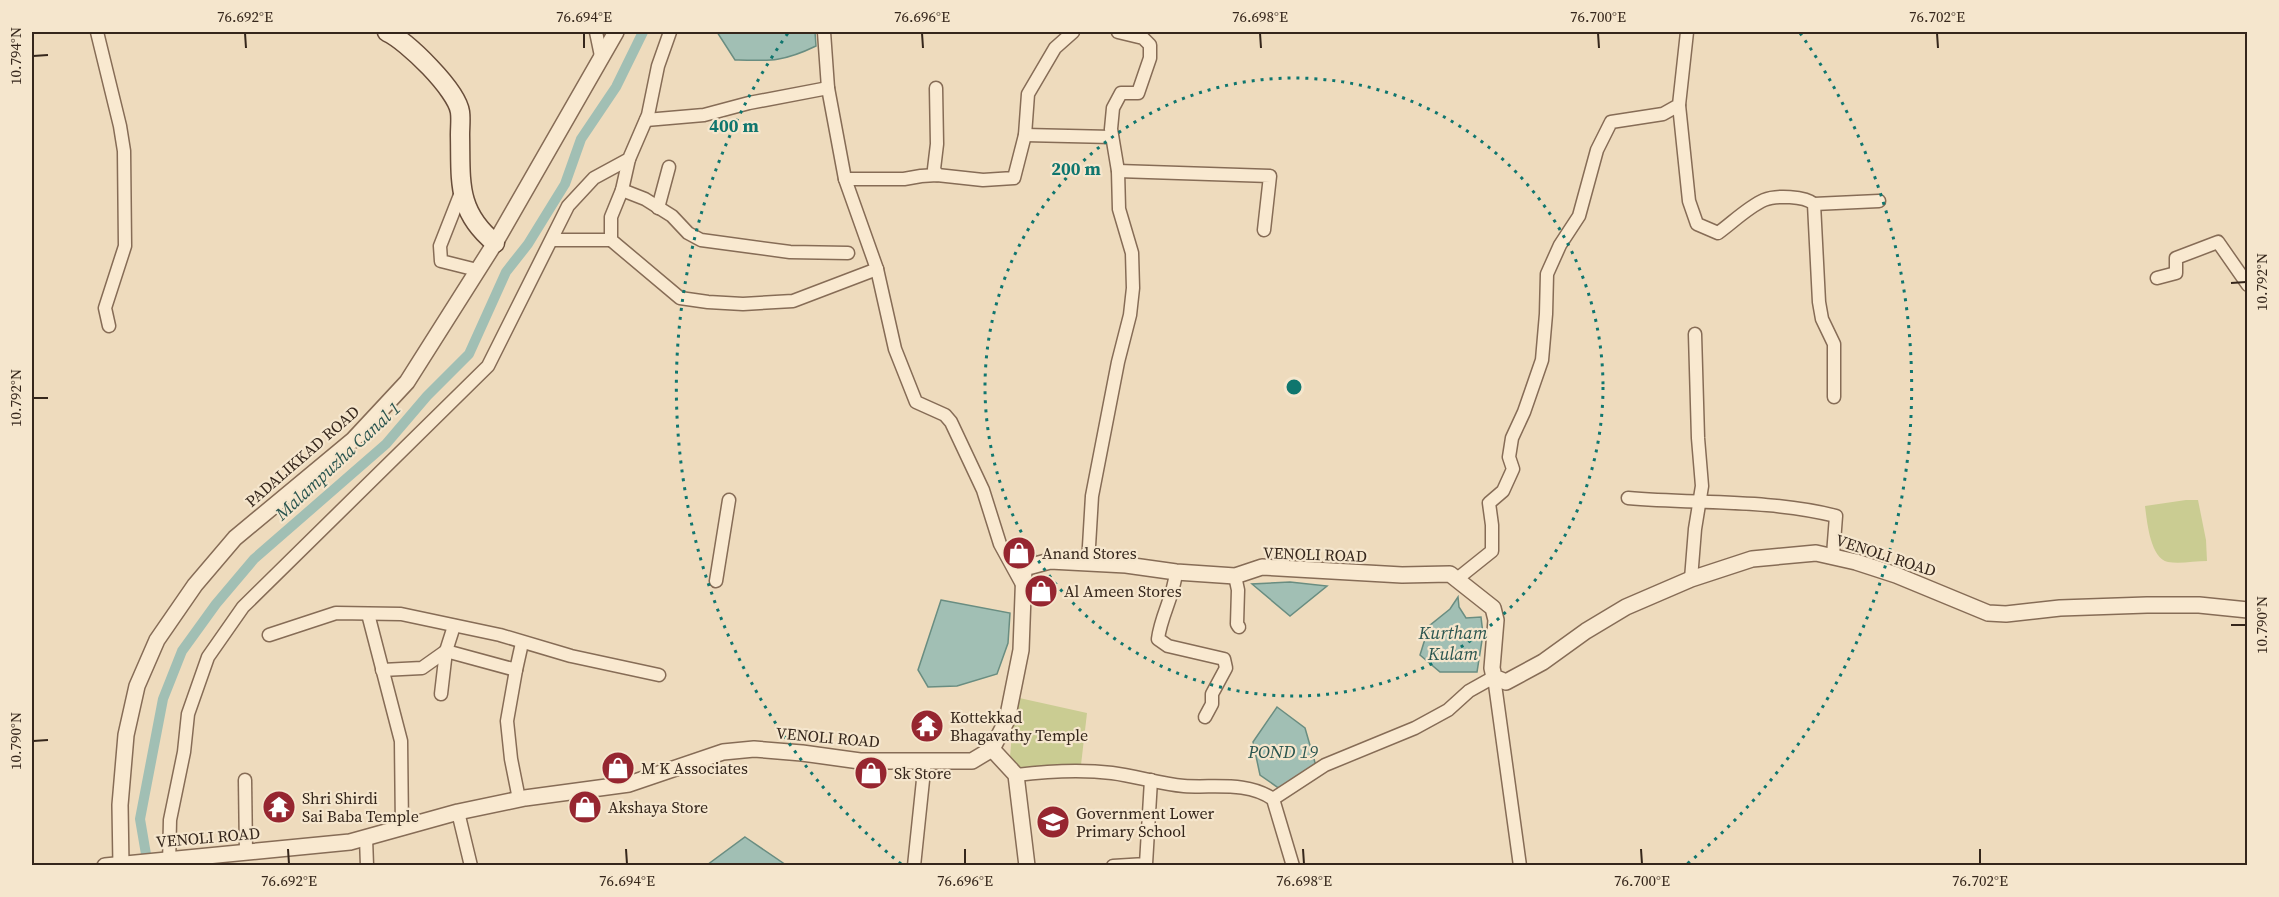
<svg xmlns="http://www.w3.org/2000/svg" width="2279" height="897" viewBox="0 0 2279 897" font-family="'Source Serif 4',serif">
  <rect width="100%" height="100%" fill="#eedbbd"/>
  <g fill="#cacc92">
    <path d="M2186,500H2198L2206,540L2207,561C2195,561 2180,564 2168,562C2150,558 2147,521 2145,506Z"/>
    <polygon points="1015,697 1087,713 1081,765 1016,770 1010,757"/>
  </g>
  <g fill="#a1bfb4" stroke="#698d81" stroke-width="1.5">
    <path d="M717,32H815L816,46C783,62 770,61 735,60Z"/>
    <polygon points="1290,582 1327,586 1290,616 1252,584"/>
    <polygon points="1458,597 1459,607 1466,618 1481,617 1483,634 1477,672 1440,672 1420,655 1429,626 1450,609"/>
    <polygon points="941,600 1010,613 1008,643 997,674 957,686 928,687 918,670"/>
    <polygon points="1277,707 1305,728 1316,766 1280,789 1260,775 1253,742"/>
    <polygon points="745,837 786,865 707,865"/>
  </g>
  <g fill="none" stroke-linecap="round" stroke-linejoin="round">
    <polyline stroke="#a1bfb4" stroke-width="10" points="148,866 140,819 163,699 182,651 216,604 254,559 386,444 427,396 469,354 506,272 528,244 565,184 581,139 616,87 643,32"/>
    <defs>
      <g id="minor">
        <polyline points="97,32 120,126 124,151 125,246 105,308 109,326"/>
        <polyline points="596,32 601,56"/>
        <polyline points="824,32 828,88 845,179 877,269 895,349 916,402 945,415 951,422 983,490 1000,544 1023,586"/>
        <polyline points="936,88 937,144 934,169 937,175"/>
        <path d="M1679,105L1689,201L1697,224L1718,233C1732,223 1748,207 1764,200C1776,195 1805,196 1814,204L1819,302L1822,319L1834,344V397"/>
        <polyline points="646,120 704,115 749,103 828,88"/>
        <polyline points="1025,135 1112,137"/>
        <polyline points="629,159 622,190 611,217 611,240 680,298 708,302 743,304 793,301 877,269"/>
        <polyline points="1118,171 1270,176 1264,230"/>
        <polyline points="845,179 904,179 921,176 937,175 983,180 1014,178 1025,135 1028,94 1055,48 1073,32"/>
        <polyline points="462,190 440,246 441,261 477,270"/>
        <polyline points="622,190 645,199 672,216 688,233 701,240 790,252 848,253"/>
        <polyline points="1814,204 1879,201"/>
        <polyline points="658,208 669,167"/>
        <polyline points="552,240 611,240"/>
        <polyline points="2157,278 2176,273 2176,258 2218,242 2248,285"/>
        <path d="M1628,498C1697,504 1768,499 1836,516L1833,555"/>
        <polyline points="1088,563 1092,496 1118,362 1130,315 1133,288 1132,253 1119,209 1118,171 1111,129 1113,108 1121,93 1138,93 1150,58 1150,45 1143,38 1118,32"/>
        <path d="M1176,572C1174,596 1161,615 1158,639L1168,646L1224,659L1226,668L1212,694V704L1205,717"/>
        <polyline points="1235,576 1238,590 1237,624 1239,627"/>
        <polyline points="1457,579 1492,551 1492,525 1489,503 1503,491 1513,469 1509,457 1512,438 1524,412 1542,360 1546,314 1547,274 1560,245 1579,216 1597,150 1611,122 1663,114 1679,105 1687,32"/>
        <polyline points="1691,579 1695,529 1702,486 1698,438 1695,334"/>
        <polyline points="716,581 729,500"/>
        <polyline points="368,614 401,741 402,828"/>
        <polyline points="269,635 336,613 401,614 500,635 571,656 659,675"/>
        <polyline points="382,670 422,668 446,651 516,670 522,643"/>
        <polyline points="516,670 507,721 511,759 519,799"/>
        <polyline points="441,694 446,651 454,626"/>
        <path d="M1016,775C1048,771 1080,769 1112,773C1136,776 1160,784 1184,786C1214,788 1247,781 1273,799L1293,866"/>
        <polyline points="245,780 246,852"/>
        <polyline points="1273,799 1325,765 1415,728 1448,710 1469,691 1494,677 1520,866"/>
        <polyline points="458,812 471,866"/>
        <polyline points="366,838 367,866"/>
        <polyline points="169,866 170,820 184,752 188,714 208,657 243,607 488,366 568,206 594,178 629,159 648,115 658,66 670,32"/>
        <polyline points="914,866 925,761"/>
        <polyline points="1113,866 1146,864 1151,780"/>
      </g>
      <g id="tertiary">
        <polyline points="992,749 1016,775 1027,866"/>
        <polyline points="105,866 350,842 458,812 525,798 629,784 723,752 754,749 802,753 860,761 972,761 992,749 1007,720 1021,650 1024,568 1050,561 1126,565 1176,572 1235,576 1262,567 1402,575 1450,574 1493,608 1496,620 1492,668 1494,677 1506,682 1543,662 1586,631 1626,607 1691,579 1752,559 1816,553 1856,562 1896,575 1988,613 2006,614 2060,608 2147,605 2199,605 2248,610"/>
        <polyline points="121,866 120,805 126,735 137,686 157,640 195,585 235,538 353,440 407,382 495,243 616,32"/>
      </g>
      <path id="secondary" d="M387,32C407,41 457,90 460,112C461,119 460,127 460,135C461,181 456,211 495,243"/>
    </defs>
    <use href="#minor" stroke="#866c56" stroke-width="15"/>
    <use href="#tertiary" stroke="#866c56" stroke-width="18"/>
    <use href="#secondary" stroke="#684d3a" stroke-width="21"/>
    <use href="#minor" stroke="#f9e9d0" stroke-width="12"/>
    <use href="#tertiary" stroke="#f9e9d0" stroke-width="15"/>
    <use href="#secondary" stroke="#f9e9d0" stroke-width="18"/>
  </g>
  <path fill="none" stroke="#35261b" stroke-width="2" d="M245,33L246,48M584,33V48M922,33L923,48M1260,33L1261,48M1598,33L1599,48M1937,33L1938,48M33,56L48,55M2231,283L2246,282M33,398H48M2231,625H2246M33,741L48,740M288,849L289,864M626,849L627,864M965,849V864M1303,849L1304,864M1641,849L1642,864M1980,849V864"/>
  <g fill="none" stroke="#0f766e" stroke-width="3" stroke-dasharray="3 6">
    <circle cx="1294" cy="387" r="309"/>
    <path d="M901 864A618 618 0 0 1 788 33M1800 33A618 618 0 0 1 1687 864"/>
  </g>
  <defs>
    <symbol id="shop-disc" viewBox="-11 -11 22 22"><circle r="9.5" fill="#962630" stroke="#f5e6cd"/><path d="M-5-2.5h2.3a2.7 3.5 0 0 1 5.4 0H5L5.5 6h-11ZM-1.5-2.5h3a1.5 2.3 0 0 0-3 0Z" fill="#fff"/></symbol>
    <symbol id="temple-disc" viewBox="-11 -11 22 22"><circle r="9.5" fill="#962630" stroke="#f5e6cd"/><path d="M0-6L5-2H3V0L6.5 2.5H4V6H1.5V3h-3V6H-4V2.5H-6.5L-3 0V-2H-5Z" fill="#fff"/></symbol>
    <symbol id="school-disc" viewBox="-11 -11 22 22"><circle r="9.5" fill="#962630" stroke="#f5e6cd"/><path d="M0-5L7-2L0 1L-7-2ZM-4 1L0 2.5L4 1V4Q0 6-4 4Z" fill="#fff"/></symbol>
  </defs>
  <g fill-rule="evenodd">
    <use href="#shop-disc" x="1000" y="534" width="38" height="38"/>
    <use href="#shop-disc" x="1022" y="572" width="38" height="38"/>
    <use href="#temple-disc" x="908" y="707" width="38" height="38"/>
    <use href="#shop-disc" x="599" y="749" width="38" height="38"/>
    <use href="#shop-disc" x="852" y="754" width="38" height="38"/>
    <use href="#temple-disc" x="260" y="788" width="38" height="38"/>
    <use href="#shop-disc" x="566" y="788" width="38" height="38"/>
    <use href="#school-disc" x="1034" y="803" width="38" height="38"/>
  </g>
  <g text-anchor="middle" stroke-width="4.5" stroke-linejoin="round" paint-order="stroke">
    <g font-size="16" fill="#35261b" stroke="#f5e6cd">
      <text transform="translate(302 456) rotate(-41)" y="6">PADALIKKAD ROAD</text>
      <text transform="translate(1315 554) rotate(2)" y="6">VENOLI ROAD</text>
      <text transform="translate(1886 555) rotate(18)" y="6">VENOLI ROAD</text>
      <text transform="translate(828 737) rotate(5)" y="6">VENOLI ROAD</text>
      <text transform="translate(208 837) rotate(-5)" y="6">VENOLI ROAD</text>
    </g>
    <g font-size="16" fill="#35261b" stroke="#f5e6cd" text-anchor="start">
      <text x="1042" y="559">Anand Stores</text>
      <text x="1064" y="597">Al Ameen Stores</text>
      <text x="950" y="723">Kottekkad<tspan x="950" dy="18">Bhagavathy Temple</tspan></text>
      <text x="641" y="774">M K Associates</text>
      <text x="894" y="779">Sk Store</text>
      <text x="302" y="804">Shri Shirdi<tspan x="302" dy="18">Sai Baba Temple</tspan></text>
      <text x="608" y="813">Akshaya Store</text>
      <text x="1076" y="819">Government Lower<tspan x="1076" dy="18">Primary School</tspan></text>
    </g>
    <g font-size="18" font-style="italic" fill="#2a554f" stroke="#f5e6cd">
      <text transform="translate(338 461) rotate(-43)" y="6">Malampuzha Canal 1</text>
      <text x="1453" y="639">Kurtham<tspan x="1453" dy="21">Kulam</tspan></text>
      <text x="1283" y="758">POND 19</text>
    </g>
  </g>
  <circle cx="1294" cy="387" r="9" fill="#0f766e" stroke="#f5e6cd" stroke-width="3"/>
  <g font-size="18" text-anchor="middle" font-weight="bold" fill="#0f766e" stroke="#f5e6cd" stroke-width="4.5" stroke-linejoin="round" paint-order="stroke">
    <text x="734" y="132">400 m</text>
    <text x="1076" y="175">200 m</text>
  </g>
  <rect width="2279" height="897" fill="none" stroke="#f5e6cd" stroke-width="66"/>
  <rect x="33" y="33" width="2213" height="831" fill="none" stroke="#35261b" stroke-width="2"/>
  <g font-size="15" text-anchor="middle" fill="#35261b">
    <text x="245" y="22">76.692°E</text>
    <text x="584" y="22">76.694°E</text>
    <text x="922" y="22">76.696°E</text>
    <text x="1260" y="22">76.698°E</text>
    <text x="1598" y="22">76.700°E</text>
    <text x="1937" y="22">76.702°E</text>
    <text transform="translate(16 56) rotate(-90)" y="5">10.794°N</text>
    <text transform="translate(2262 282) rotate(-90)" y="5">10.792°N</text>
    <text transform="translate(16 398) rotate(-90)" y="5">10.792°N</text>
    <text transform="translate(2262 625) rotate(-90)" y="5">10.790°N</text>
    <text transform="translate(16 741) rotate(-90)" y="5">10.790°N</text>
    <text x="289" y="886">76.692°E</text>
    <text x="627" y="886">76.694°E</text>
    <text x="965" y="886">76.696°E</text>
    <text x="1304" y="886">76.698°E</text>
    <text x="1642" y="886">76.700°E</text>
    <text x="1980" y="886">76.702°E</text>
  </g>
</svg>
